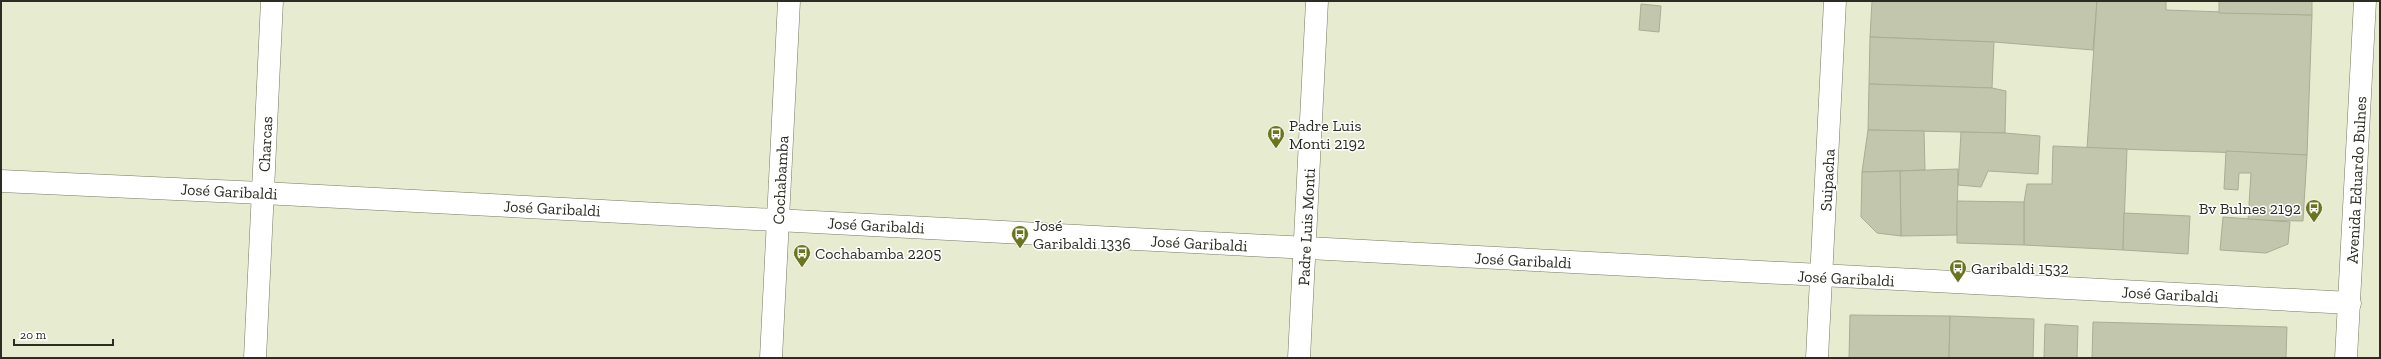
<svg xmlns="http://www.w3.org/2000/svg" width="2381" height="359" viewBox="0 0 2381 359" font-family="'Zilla Slab',serif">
  <rect width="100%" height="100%" fill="#e7ecd1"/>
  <g fill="#c1c6ac" stroke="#a9ad94">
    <polygon points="1872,1 2097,1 2093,50 1994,42 1870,37"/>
    <polygon points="2097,1 2166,1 2166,10 2312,15 2307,155 2087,148"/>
    <polygon points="2219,1 2312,1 2312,15 2219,13"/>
    <polygon points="1641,4 1661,6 1659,32 1639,30"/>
    <polygon points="1870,37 1994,42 1992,88 1869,84"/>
    <polygon points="1869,84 1992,88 2006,91 2005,133 1868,130"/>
    <polygon points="1868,130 1924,131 1925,170 1862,172"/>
    <polygon points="1961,132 2005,133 2040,136 2038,174 1988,171 1981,187 1958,185"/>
    <polygon points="2053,146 2127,149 2123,250 2024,245 2024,202 2027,184 2052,184"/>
    <polygon points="2226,151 2307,155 2303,221 2248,220 2251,173 2239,173 2238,190 2224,189"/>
    <polygon points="1958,169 1957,235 1901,236 1900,171"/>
    <polygon points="1900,171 1901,236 1877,233 1861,217 1862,172"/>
    <polygon points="1957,201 2024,202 2024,245 1957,243"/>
    <polygon points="2124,213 2190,216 2188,254 2123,250"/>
    <polygon points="2223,217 2290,222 2288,244 2266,253 2220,250"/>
    <polygon points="1850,315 1950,316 1949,358 1849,358"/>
    <polygon points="1950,316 2034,319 2033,358 1949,358"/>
    <polygon points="2093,322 2287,327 2286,358 2092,358"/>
    <polygon points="2045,324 2078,326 2077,358 2044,358"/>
  </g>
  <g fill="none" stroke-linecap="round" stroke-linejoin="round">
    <defs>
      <g id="minor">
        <polyline points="1,181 263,193 2350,303"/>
        <polyline points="255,358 272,1"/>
        <polyline points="771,358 789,1"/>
        <polyline points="1299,358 1317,1"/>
        <polyline points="1817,358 1835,1"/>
      </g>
      <polyline id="secondary" points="2346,358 2365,1"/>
    </defs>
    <use href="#minor" stroke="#757961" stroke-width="23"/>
    <use href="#secondary" stroke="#757961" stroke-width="23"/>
    <use href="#minor" stroke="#fff" stroke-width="22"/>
    <use href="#secondary" stroke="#fff" stroke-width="22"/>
  </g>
  <defs>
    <symbol id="bus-pin" viewBox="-11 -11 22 30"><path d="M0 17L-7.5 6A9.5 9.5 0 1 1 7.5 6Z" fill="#6b751f" stroke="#fff"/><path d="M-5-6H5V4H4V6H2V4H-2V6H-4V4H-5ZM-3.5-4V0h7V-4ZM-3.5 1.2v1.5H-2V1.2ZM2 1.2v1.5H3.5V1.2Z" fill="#fff"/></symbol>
  </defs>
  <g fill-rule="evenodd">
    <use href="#bus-pin" x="1266" y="124" width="20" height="27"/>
    <use href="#bus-pin" x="2304" y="198" width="20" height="27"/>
    <use href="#bus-pin" x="1010" y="224" width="20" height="27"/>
    <use href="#bus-pin" x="792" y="243" width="20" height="27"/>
    <use href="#bus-pin" x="1948" y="258" width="20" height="27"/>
  </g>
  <g text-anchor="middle" stroke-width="3" stroke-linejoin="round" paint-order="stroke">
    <g font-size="16" fill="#2b2d23" stroke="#fff" text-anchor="start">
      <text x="1289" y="131">Padre Luis<tspan x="1289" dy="18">Monti 2192</tspan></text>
      <text x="2301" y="214" text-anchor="end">Bv Bulnes 2192</text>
      <text x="1033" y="231">José<tspan x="1033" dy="18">Garibaldi 1336</tspan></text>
      <text x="815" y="259">Cochabamba 2205</text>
      <text x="1971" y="274">Garibaldi 1532</text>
    </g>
    <g font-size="16" fill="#2b2d23" stroke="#fff">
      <text transform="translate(265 144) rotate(-87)" y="6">Charcas</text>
      <text transform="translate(780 180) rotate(-87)" y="6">Cochabamba</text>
      <text transform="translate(1827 180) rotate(-87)" y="6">Suipacha</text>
      <text transform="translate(2356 180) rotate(-87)" y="6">Avenida Eduardo Bulnes</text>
      <text transform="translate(229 191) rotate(3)" y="6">José Garibaldi</text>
      <text transform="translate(552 208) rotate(3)" y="6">José Garibaldi</text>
      <text transform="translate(876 225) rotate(3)" y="6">José Garibaldi</text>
      <text transform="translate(1306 227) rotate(-87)" y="6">Padre Luis Monti</text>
      <text transform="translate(1199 243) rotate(3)" y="6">José Garibaldi</text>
      <text transform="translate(1523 260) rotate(3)" y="6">José Garibaldi</text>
      <text transform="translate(1846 278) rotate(3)" y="6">José Garibaldi</text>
      <text transform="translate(2170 294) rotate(3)" y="6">José Garibaldi</text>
    </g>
  </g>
  <rect width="2381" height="359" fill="none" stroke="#2b2d23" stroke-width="4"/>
  <path d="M14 339v6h99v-6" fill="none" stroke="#2b2d23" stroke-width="2"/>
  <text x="20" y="339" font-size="12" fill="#2b2d23" stroke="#ffffff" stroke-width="3" paint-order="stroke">20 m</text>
</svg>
